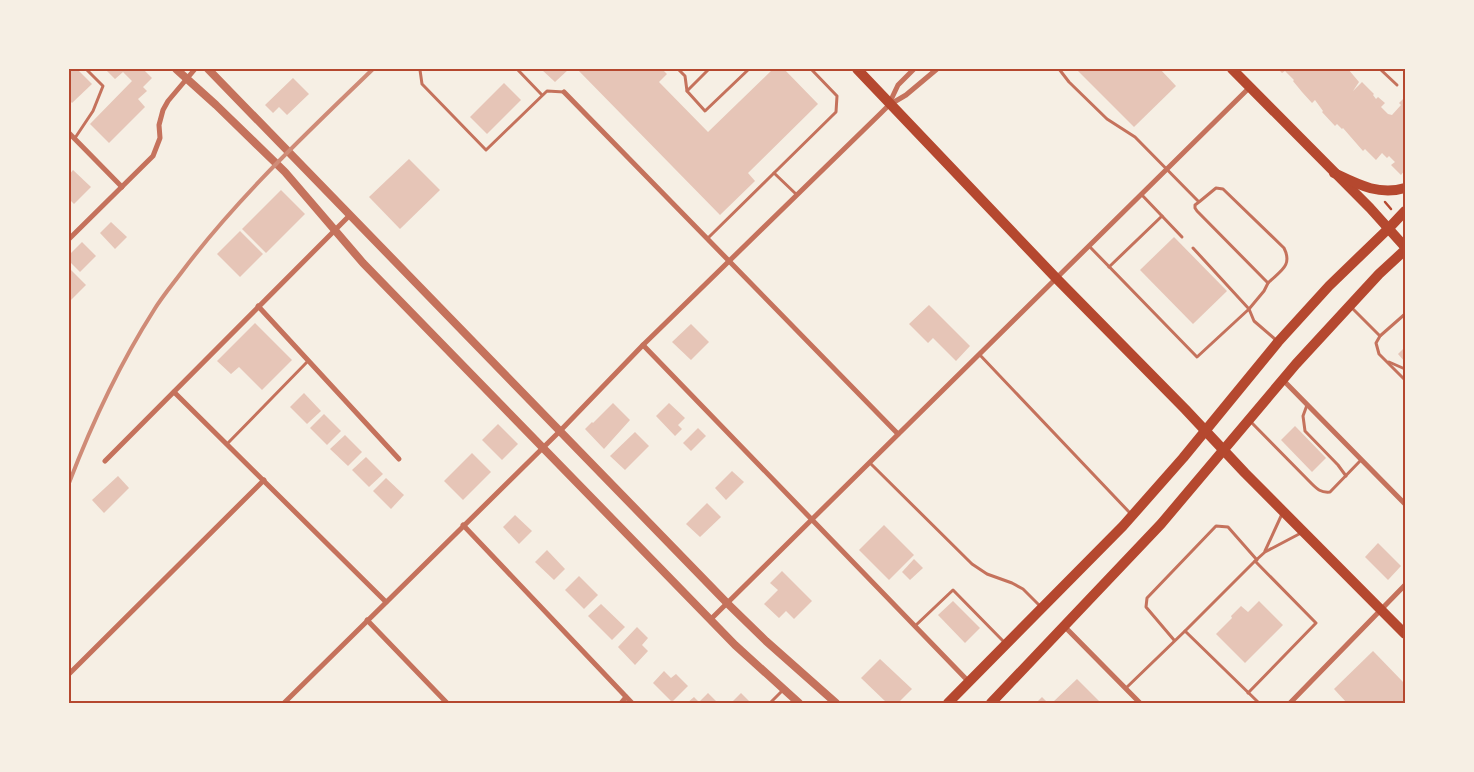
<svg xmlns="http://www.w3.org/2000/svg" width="1474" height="772" viewBox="0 0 1474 772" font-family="Raleway,sans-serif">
  <rect width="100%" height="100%" fill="#f6efe4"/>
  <g fill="#e6c5b7">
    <polygon points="69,69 77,69 92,84 72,103 69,100"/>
    <polygon points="105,69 143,69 152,78 143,87 147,91 138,99 145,107 109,143 90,124 132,81 123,72 115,79"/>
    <polygon points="541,69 569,69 555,82"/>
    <polygon points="577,69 662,69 667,74 659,82 708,132 773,69 784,69 818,104 748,173 755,181 720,215"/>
    <polygon points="1076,69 1160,69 1176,86 1134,127"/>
    <polygon points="1278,69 1333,69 1332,71 1335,69 1348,69 1359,82 1353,91 1362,82 1374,94 1373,95 1376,99 1378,97 1385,103 1381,107 1388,114 1392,115 1401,105 1399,103 1405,97 1405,170 1401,175 1391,165 1395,162 1389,156 1387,158 1382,153 1376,160 1365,149 1363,151 1343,128 1342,129 1337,124 1335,126 1322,112 1323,111 1315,100 1312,103 1302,92 1293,81 1294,80 1285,71 1282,73"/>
    <polygon points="293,78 309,94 287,115 279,107 273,113 265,105"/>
    <polygon points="504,83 521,100 487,134 470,117"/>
    <polygon points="409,159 440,190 400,229 369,197"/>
    <polygon points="73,170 91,187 74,204 69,199 69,175"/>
    <polygon points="281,190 305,214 266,253 242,229"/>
    <polygon points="111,222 127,237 115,249 100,233"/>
    <polygon points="240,231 263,254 240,277 217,254"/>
    <polygon points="1174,237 1227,291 1193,324 1140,270"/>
    <polygon points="82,242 96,256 80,272 69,261 69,255"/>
    <polygon points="69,268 86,285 70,301 69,299"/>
    <polygon points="929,305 970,346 956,361 933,338 928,343 909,324"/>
    <polygon points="255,323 292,360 262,390 239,367 231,374 217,361"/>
    <polygon points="691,324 709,342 691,360 672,342"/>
    <polygon points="1405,347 1405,362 1398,354"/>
    <polygon points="304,393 321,411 307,424 290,407"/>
    <polygon points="613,403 630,420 604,449 585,429 592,422 593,423"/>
    <polygon points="669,403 685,418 678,425 682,429 675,436 656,416"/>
    <polygon points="324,414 341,431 327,445 310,428"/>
    <polygon points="498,424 518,444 502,460 482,440"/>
    <polygon points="1295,426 1326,458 1312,472 1281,440"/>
    <polygon points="698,428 706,436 691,451 683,443"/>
    <polygon points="635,432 649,446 625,470 610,456"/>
    <polygon points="345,435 362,452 348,466 330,449"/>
    <polygon points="472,453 491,472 463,500 444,481"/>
    <polygon points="366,457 383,474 369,487 352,470"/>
    <polygon points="732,471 744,482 726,500 715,488"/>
    <polygon points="118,476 129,488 104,513 92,500"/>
    <polygon points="386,478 404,495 391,509 373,491"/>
    <polygon points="707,503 721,517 700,537 686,524"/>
    <polygon points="515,515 532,531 519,544 503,527"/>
    <polygon points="884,525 914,555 889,580 859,550"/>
    <polygon points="1378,543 1401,566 1388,580 1365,557"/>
    <polygon points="547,550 565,569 554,580 535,562"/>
    <polygon points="914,559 923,568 910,580 902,572"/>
    <polygon points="782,571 812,601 794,619 786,611 779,618 764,604 778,590 770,583"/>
    <polygon points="579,576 598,595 584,609 565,590"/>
    <polygon points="953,601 980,628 965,643 938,615"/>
    <polygon points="1259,601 1283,625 1245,663 1216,634 1232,618 1231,616 1241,606 1248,612"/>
    <polygon points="601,604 625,627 612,640 588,616"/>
    <polygon points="637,627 648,638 642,645 648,651 635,665 618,647"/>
    <polygon points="1373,651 1405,684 1405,703 1347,703 1334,689"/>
    <polygon points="880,659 912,689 898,703 887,703 861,678"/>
    <polygon points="664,671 671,678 676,674 688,686 672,702 653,683"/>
    <polygon points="1077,679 1101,703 1052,703"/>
    <polygon points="708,693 718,703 687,703 694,697 699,702"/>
    <polygon points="741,693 751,703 731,703"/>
    <polygon points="1042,697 1048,703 1036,703"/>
  </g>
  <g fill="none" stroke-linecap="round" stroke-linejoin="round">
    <polyline stroke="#b5482f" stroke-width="2.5" points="1385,202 1391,209"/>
    <g stroke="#c5725c" stroke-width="3">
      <polyline points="421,69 420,70 422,84 486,150 547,91 564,92"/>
      <polyline points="517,69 542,95"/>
      <polyline points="678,69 685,76 687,91"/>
      <polyline points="709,69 687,91 705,111 749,69"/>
      <path d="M1059,69L1069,82L1107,119L1135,137L1199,202L1195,205V208L1197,211L1268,283C1280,271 1293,266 1284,248L1223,189L1216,188L1199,202"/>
      <polyline points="1380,69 1397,85"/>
      <polyline points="75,138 93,111 103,86 86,69"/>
      <polyline points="1141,194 1182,237"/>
      <polyline points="797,195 774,173 836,112 837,96 811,69"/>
      <polyline points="708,238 774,173"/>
      <polyline points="1089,246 1197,357 1249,309 1254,321 1276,340"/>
      <polyline points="1193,248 1249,309 1264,291 1268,283"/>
      <polyline points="1109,267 1162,216"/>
      <polyline points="1352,308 1380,336"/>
      <polyline points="1405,314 1380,336 1376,343 1379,354 1405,380"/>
      <polyline points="979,354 1130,513"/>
      <polyline points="1389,362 1405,369"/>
      <polyline points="1307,405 1303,416 1305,431 1338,465 1346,476"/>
      <path d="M1250,421L1312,484C1317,489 1321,493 1330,492L1361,460"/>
      <polyline points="227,444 308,361"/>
      <polyline points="870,463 972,564 987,574 1012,583 1023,589 1041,607"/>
      <polyline points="1265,551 1282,514"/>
      <polyline points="915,626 953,590 1005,643"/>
      <polyline points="1185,631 1255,561"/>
      <polyline points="1174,640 1146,607 1147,598 1216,526 1228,527 1257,560"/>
      <polyline points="1126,688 1185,631 1259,703"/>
      <polyline points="1248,693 1316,623 1255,561 1265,552 1301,533"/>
      <polyline points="770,703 783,690"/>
    </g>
    <g stroke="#c5725c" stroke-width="5">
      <polyline points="564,92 898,434"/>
      <polyline points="889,104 898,85 914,69"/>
      <polyline points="69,133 122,187"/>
      <polyline points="69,239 153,156 160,138 159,125 163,110 168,101 195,69"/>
      <polyline points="258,306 399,459"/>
      <polyline points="643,345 969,682"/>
      <polyline points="1283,380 1405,504"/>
      <polyline points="174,392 386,602"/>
      <polyline points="105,461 350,215"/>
      <polyline points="463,525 632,703"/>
      <polyline points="367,620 447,703"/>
      <polyline points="710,620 1250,87"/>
      <polyline points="1064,626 1140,703"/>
      <polyline points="69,674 264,480"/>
      <polyline points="284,703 560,431 643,345 881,113 889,105 906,95 937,69"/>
      <polyline points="621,703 626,697"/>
      <polyline points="1290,703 1405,585"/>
    </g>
    <g stroke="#c5725c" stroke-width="8">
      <polyline points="176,69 216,105 285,172 363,263 735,645 799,703"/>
      <polyline points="208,69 727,603 766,641 836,703"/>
    </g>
    <g stroke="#b5482f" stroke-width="10">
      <polyline points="857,69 1056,278 1185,409 1245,473 1405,634"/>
      <polyline points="1232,69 1370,208 1405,247"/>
      <polyline points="948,703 1123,526 1183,458 1278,342 1329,286 1389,228"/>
      <polyline points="991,703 1161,524 1296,364 1379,274 1405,250"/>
    </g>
    <g stroke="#b5482f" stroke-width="10">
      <path d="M1334,173C1357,184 1379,196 1405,188"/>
      <polyline points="1389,228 1405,211"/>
    </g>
    <path stroke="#cf8b77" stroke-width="4" d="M69,483C92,423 119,365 154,310C162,297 172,285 181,273C237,198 306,134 373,69"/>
  </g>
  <rect width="1474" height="772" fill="none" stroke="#f6efe4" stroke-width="140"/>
  <rect x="70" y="70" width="1334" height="632" fill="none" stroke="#b5482f" stroke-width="2"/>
</svg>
